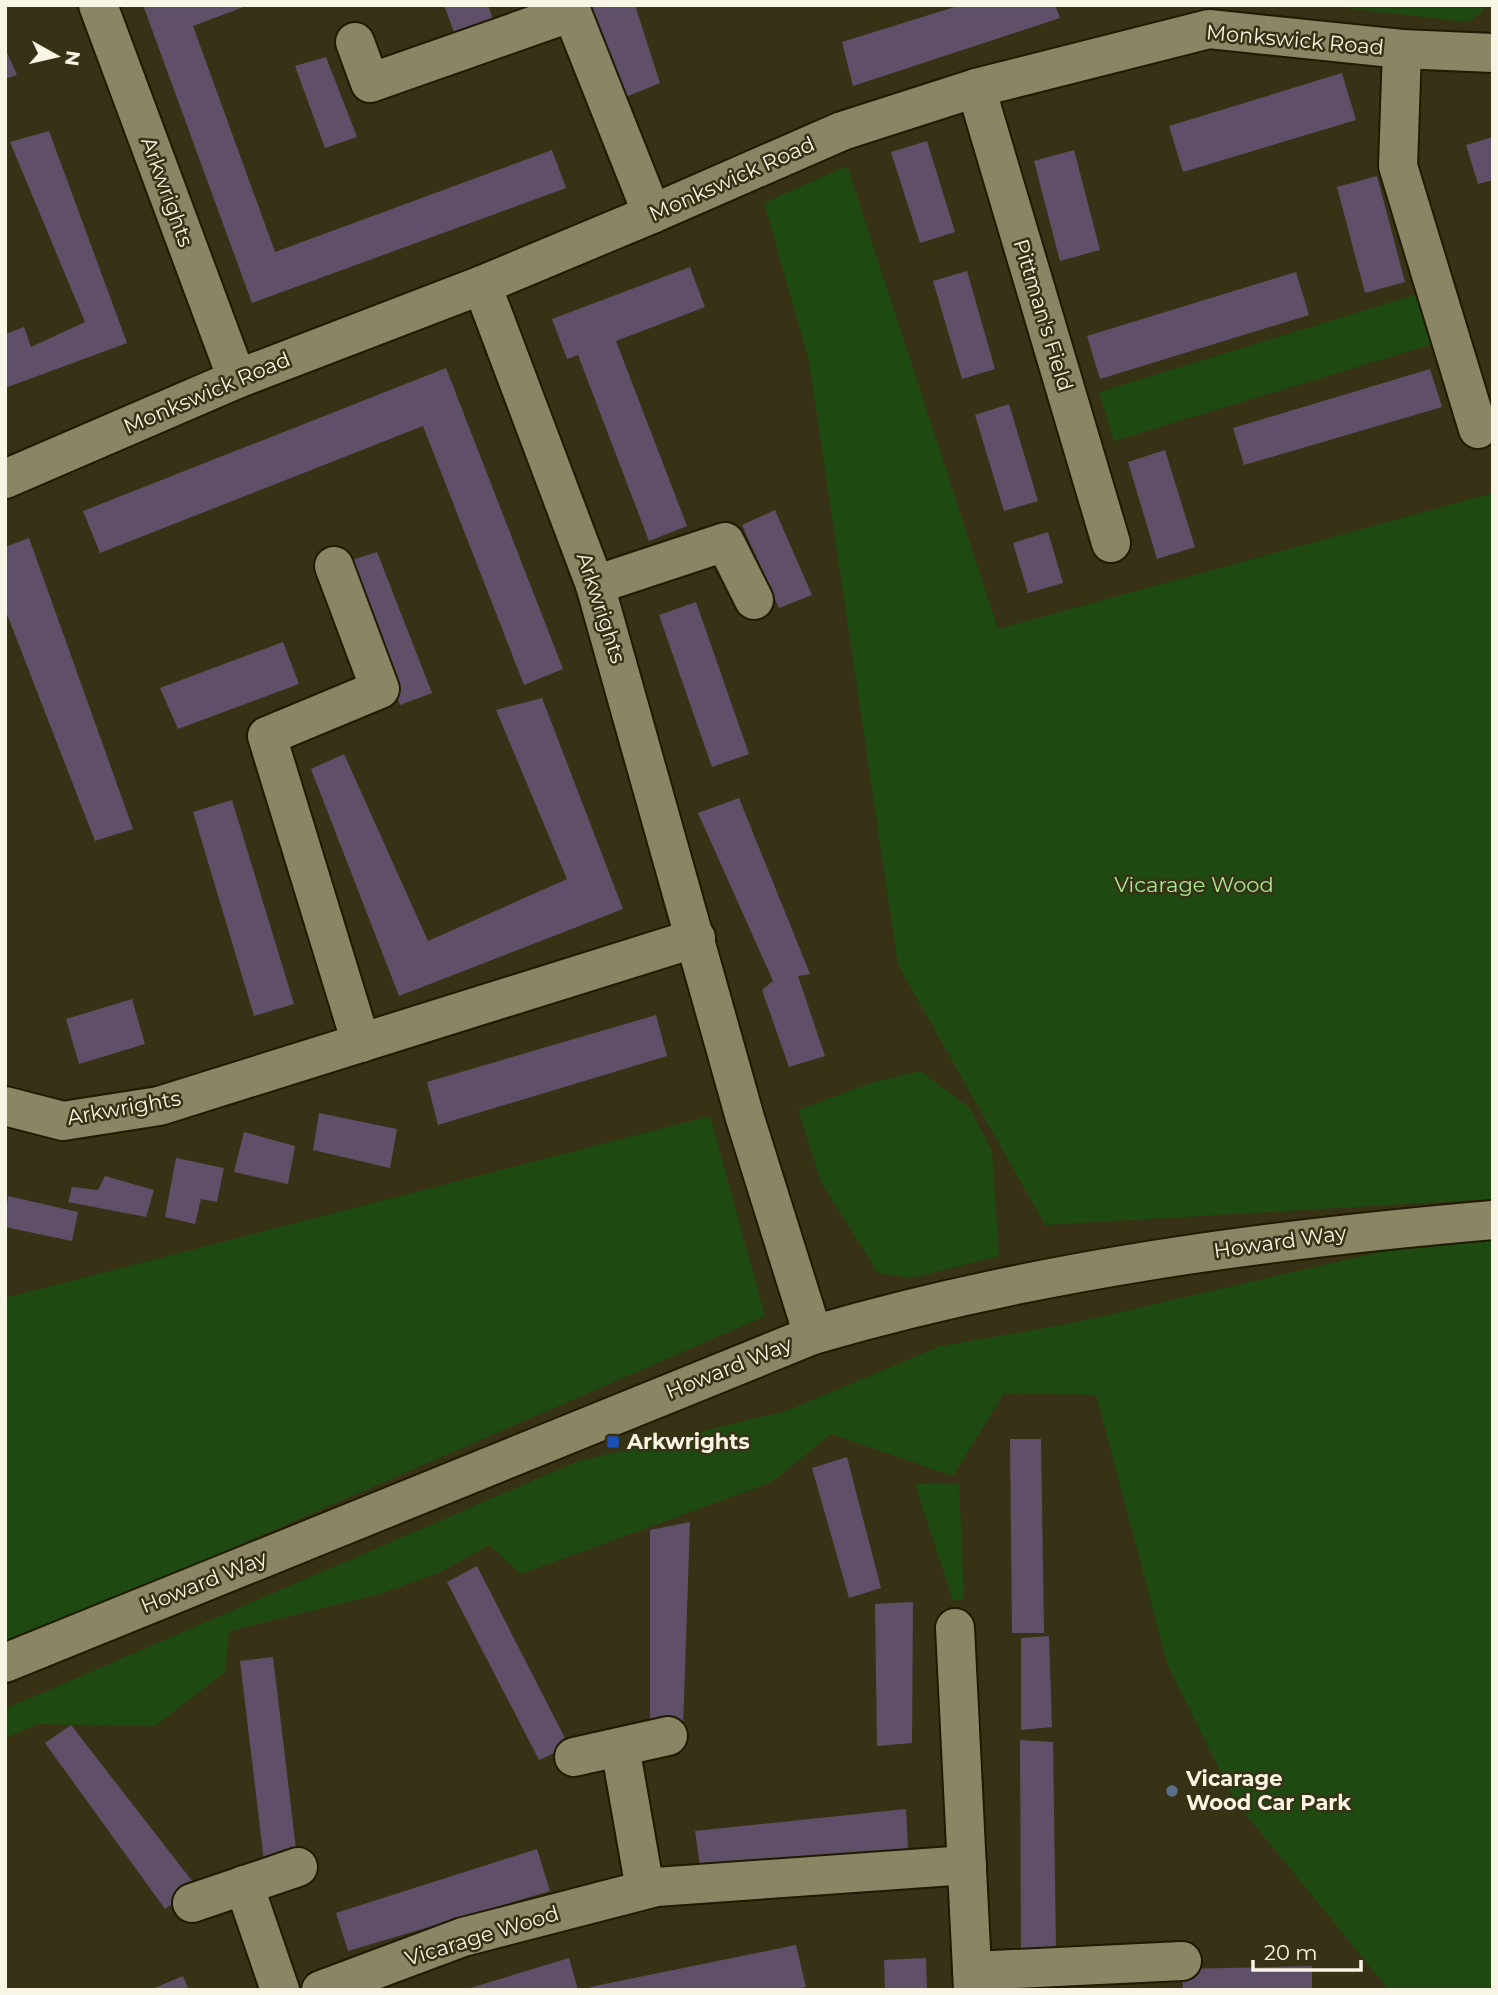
<svg xmlns="http://www.w3.org/2000/svg" width="1498" height="1995" viewBox="0 0 1498 1995" font-family="Montserrat,sans-serif">
  <rect width="100%" height="100%" fill="#373215"/>
  <g fill="#1e4a12">
    <polygon points="1484,5 1482,12 1468,22 1328,6"/>
    <polygon points="847,166 998,629 1493,493 1493,1199 1045,1225 898,965 809,361 764,203"/>
    <polygon points="1424,292 1439,342 1114,441 1099,392"/>
    <polygon points="920,1071 969,1107 992,1151 999,1256 912,1278 878,1273 821,1182 798,1110 874,1082"/>
    <polygon points="710,1116 765,1316 5,1647 5,1298"/>
    <polygon points="1493,1235 1493,1990 1389,1990 1235,1801 1168,1666 1096,1395 1004,1393 953,1476 831,1434 772,1482 521,1574 489,1545 443,1571 380,1594 229,1631 225,1672 155,1726 38,1724 5,1738 5,1709 576,1462 786,1411 941,1346 1069,1324 1427,1241"/>
    <polygon points="959,1483 964,1599 953,1601 915,1484"/>
  </g>
  <g fill="#604f68">
    <polygon points="143,5 249,5 193,26 275,252 552,150 566,188 252,303"/>
    <polygon points="444,5 488,5 496,28 458,43"/>
    <polygon points="586,5 635,5 660,83 623,98"/>
    <polygon points="961,5 1055,5 1060,18 853,86 842,42"/>
    <polygon points="5,48 17,75 5,79"/>
    <polygon points="326,57 357,137 325,148 295,66"/>
    <polygon points="1342,73 1356,120 1183,172 1169,126"/>
    <polygon points="49,131 127,343 5,388 5,334 24,327 31,347 85,322 10,142"/>
    <polygon points="1493,137 1493,180 1478,184 1466,145"/>
    <polygon points="927,141 955,232 920,243 891,152"/>
    <polygon points="1074,150 1100,250 1060,261 1034,161"/>
    <polygon points="1377,176 1405,282 1365,293 1337,187"/>
    <polygon points="690,267 705,307 616,341 687,526 649,541 578,355 567,359 552,319"/>
    <polygon points="967,271 995,369 962,379 933,281"/>
    <polygon points="1296,272 1309,315 1100,379 1087,336"/>
    <polygon points="446,368 563,669 524,685 423,426 100,553 83,511"/>
    <polygon points="1430,369 1442,407 1244,465 1233,428"/>
    <polygon points="1009,404 1038,501 1004,511 975,415"/>
    <polygon points="1165,450 1195,547 1157,559 1128,462"/>
    <polygon points="775,510 812,595 779,608 742,525"/>
    <polygon points="1048,532 1063,583 1028,593 1013,543"/>
    <polygon points="29,538 133,829 95,841 5,609 5,547"/>
    <polygon points="377,552 432,693 400,705 346,562"/>
    <polygon points="696,602 749,754 712,767 659,615"/>
    <polygon points="283,642 299,684 178,729 160,688"/>
    <polygon points="542,698 623,909 399,996 311,769 344,754 428,941 567,879 496,710"/>
    <polygon points="739,798 810,974 798,976 825,1056 789,1067 762,990 773,981 698,813"/>
    <polygon points="232,800 294,1004 254,1016 193,812"/>
    <polygon points="132,999 145,1044 79,1064 66,1019"/>
    <polygon points="656,1015 667,1056 438,1125 427,1082"/>
    <polygon points="319,1113 397,1129 390,1168 313,1150"/>
    <polygon points="244,1132 295,1146 288,1184 234,1172"/>
    <polygon points="176,1158 224,1168 217,1202 201,1199 195,1224 165,1217"/>
    <polygon points="105,1176 154,1190 146,1217 68,1202 72,1187 98,1190"/>
    <polygon points="8,1196 78,1212 72,1241 5,1227"/>
    <polygon points="1010,1439 1041,1439 1044,1633 1012,1633"/>
    <polygon points="847,1457 881,1588 849,1598 812,1468"/>
    <polygon points="690,1522 683,1728 650,1727 650,1530"/>
    <polygon points="477,1566 569,1746 539,1760 447,1582"/>
    <polygon points="913,1602 912,1743 877,1746 875,1604"/>
    <polygon points="1049,1636 1052,1727 1021,1730 1021,1638"/>
    <polygon points="273,1657 297,1857 264,1861 240,1661"/>
    <polygon points="71,1725 196,1886 165,1909 45,1743"/>
    <polygon points="1020,1740 1053,1742 1056,1952 1021,1953"/>
    <polygon points="906,1809 908,1849 700,1866 695,1831"/>
    <polygon points="537,1849 550,1891 348,1951 336,1913"/>
    <polygon points="796,1945 806,1987 793,1990 591,1990 590,1987"/>
    <polygon points="569,1958 578,1990 468,1990 467,1989"/>
    <polygon points="926,1958 927,1990 885,1990 884,1960"/>
    <polygon points="1312,1966 1312,1990 1183,1990 1182,1969"/>
    <polygon points="183,1976 189,1990 150,1990"/>
  </g>
  <g fill="none" stroke-linecap="round" stroke-linejoin="round">
    <defs>
      <g id="minor">
        <polyline points="98,5 237,379"/>
        <polyline points="569,5 652,214"/>
        <polyline points="355,42 370,83 572,12"/>
        <polyline points="1402,49 1398,166 1478,429"/>
        <polyline points="976,88 1111,543"/>
        <polyline points="482,285 595,585 745,1118 813,1335"/>
        <polyline points="5,479 237,379 482,285 652,214 842,131 976,88 1209,29 1402,49 1493,53"/>
        <polyline points="334,566 380,689 267,736 361,1043"/>
        <polyline points="595,585 725,542 754,600"/>
        <polyline points="5,1106 63,1121 159,1106 696,938"/>
        <polyline points="955,1628 973,1990"/>
        <path d="M5,1663L813,1335C1035,1270 1263,1240 1493,1220"/>
        <polyline points="620,1747 645,1889"/>
        <polyline points="574,1757 668,1736"/>
        <polyline points="244,1885 280,1990"/>
        <polyline points="192,1903 298,1867"/>
        <polyline points="972,1971 1182,1961"/>
        <polyline points="321,1990 463,1937 656,1887 967,1865"/>
      </g>
    </defs>
    <use href="#minor" stroke="#1f1a00" stroke-width="42"/>
    <use href="#minor" stroke="#8a8565" stroke-width="38"/>
  </g>
  <rect fill="#1a4fb4" stroke="#373215" stroke-width="2.5" x="606" y="1435" width="14" height="14" rx="3.5"/>
  <circle fill="#5c6f8a" stroke="#373215" stroke-width="2.5" cx="1172" cy="1791" r="7"/>
  <g text-anchor="middle" stroke-width="5" stroke-linejoin="round" paint-order="stroke">
    <g font-size="21" fill="#f8f5e4" stroke="#373215">
      <text transform="translate(1295 40) rotate(5)" y="7">Monkswick Road</text>
      <text transform="translate(732 179) rotate(-24)" y="7">Monkswick Road</text>
      <text transform="translate(167 192) rotate(70)" y="7">Arkwrights</text>
      <text transform="translate(1043 315) rotate(73)" y="7">Pittman's Field</text>
      <text transform="translate(207 393) rotate(-23)" y="7">Monkswick Road</text>
      <text transform="translate(601 608) rotate(72)" y="7">Arkwrights</text>
      <text transform="translate(124 1108) rotate(-10)" y="7">Arkwrights</text>
      <text transform="translate(1280 1242) rotate(-8)" y="7">Howard Way</text>
      <text transform="translate(729 1368) rotate(-22)" y="7">Howard Way</text>
      <text transform="translate(204 1582) rotate(-22)" y="7">Howard Way</text>
      <text transform="translate(482 1936) rotate(-17)" y="7">Vicarage Wood</text>
    </g>
    <g font-size="21" fill="#a3eb91" stroke="#373215">
      <text x="1194" y="892">Vicarage Wood</text>
    </g>
    <g font-size="21" font-weight="bold" fill="#f8f5e4" stroke="#373215" text-anchor="start">
      <text x="627" y="1449">Arkwrights</text>
      <text x="1186" y="1786">Vicarage<tspan x="1186" dy="24">Wood Car Park</tspan></text>
    </g>
  </g>
  <rect width="1498" height="1995" fill="none" stroke="#f8f5e4" stroke-width="14"/>
  <g transform="translate(56 56) rotate(98)" stroke="#373215" stroke-width="5" paint-order="stroke">
  <path d="M0-5L12 26L0 18L-12 26Z" fill="#f8f5e4"/>
  <text y="-10" font-size="19" font-weight="bold" text-anchor="middle" fill="#f8f5e4">N</text>
  </g>
  <path d="M1253 1960v10h108v-10" fill="none" stroke="#f8f5e4" stroke-width="3.5"/>
  <text x="1264" y="1960" font-size="21" fill="#f8f5e4" stroke="#373215" stroke-width="5" paint-order="stroke">20 m</text>
</svg>
